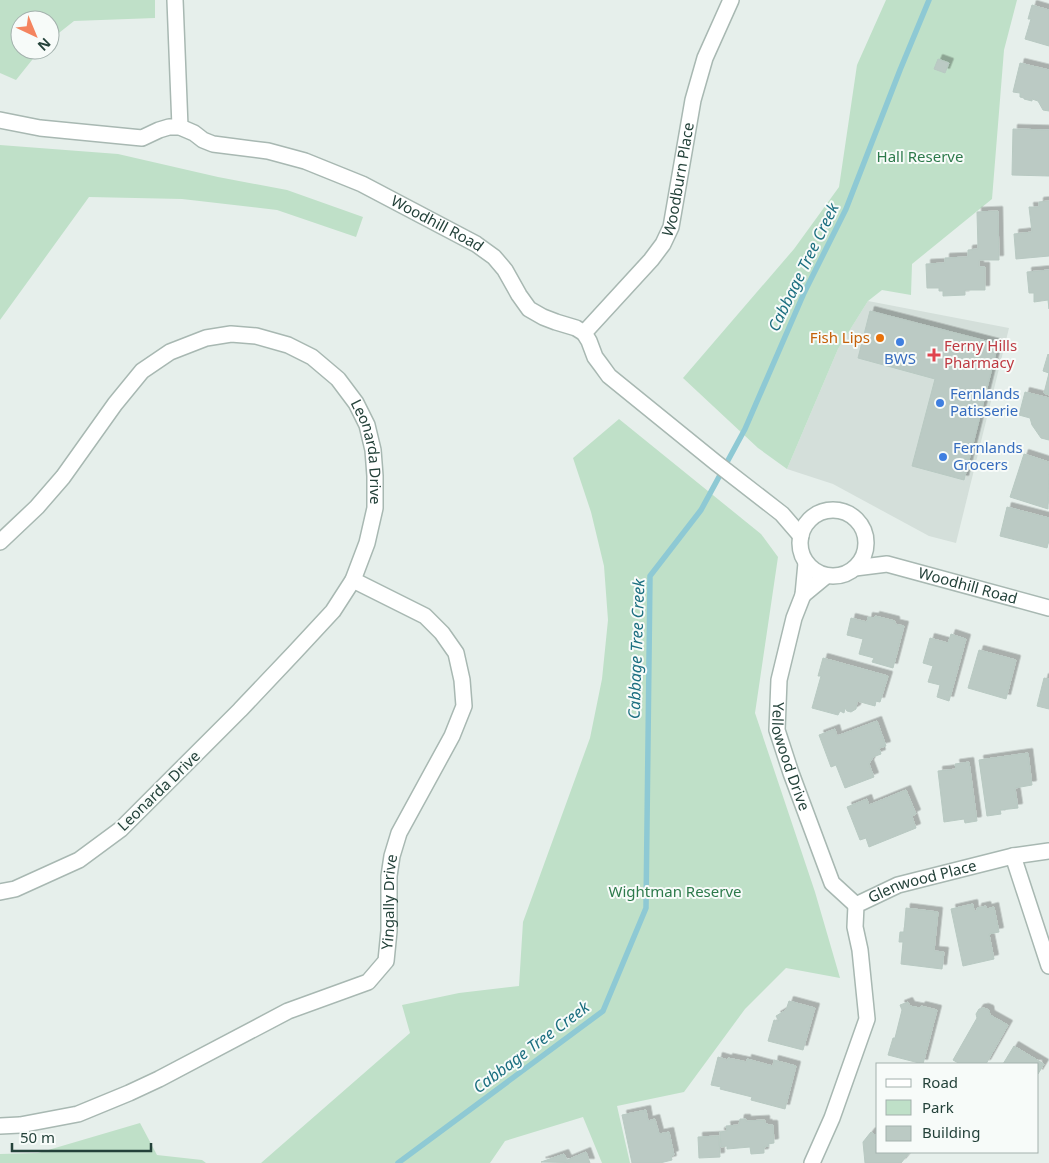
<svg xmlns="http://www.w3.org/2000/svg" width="1049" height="1163" viewBox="0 0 1049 1163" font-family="'Noto Sans',sans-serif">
  <defs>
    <filter id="shadow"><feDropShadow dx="4.5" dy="-4.5" stdDeviation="0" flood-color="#0004"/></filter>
  </defs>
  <rect width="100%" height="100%" fill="#e6efeb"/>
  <polygon fill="#d4dfda" points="868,301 1009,328 956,543 929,536 833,484 787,469 838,349"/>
  <g fill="#bfe0c8">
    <polygon points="0,0 155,0 155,18 74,21 50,40 50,20 20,20 20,50 40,50 16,80 0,73"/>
    <polygon points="886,0 1017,0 1004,50 992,199 912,264 911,295 882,290 868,301 838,349 787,469 758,448 683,378 794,249 839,187 857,65"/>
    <polygon points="0,145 118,154 218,177 287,190 363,217 356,237 277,210 182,199 89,197 0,320"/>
    <polygon points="619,419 761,534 778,557 755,713 815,892 840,978 786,968 745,1009 684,1092 617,1106 630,1163 602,1163 583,1117 505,1141 490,1163 261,1163 410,1033 402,1005 459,993 519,986 523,922 590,738 602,679 608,620 604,566 591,512 573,458"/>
    <polygon points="140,1123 157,1155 202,1160 206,1163 0,1163 0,1154 38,1153"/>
  </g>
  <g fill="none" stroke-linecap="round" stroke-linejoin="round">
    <polyline stroke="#8ec9d4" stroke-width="5.5" points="398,1163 603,1011 646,908 650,576 701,510 745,429 804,293 846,209 900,70 929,0"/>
  </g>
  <g fill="#bbcac4" stroke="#b8c9c2" filter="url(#shadow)">
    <polygon points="1032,5 1049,10 1049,46 1025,39 1031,19 1028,19"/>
    <polygon points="938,59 949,63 945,73 934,69"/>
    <polygon points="1020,63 1049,70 1049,111 1043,110 1038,101 1032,99 1032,101 1024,99 1024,98 1020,97 1020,93 1013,92"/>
    <polygon points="1013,129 1049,130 1049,176 1012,175"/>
    <polygon points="1049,201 1049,256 1016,259 1014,234 1032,232 1029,207 1039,207 1039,202"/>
    <polygon points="998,211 999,260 979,260 979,267 985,267 985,290 965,290 965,295 943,296 943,291 939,291 939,288 927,288 926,264 945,263 945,258 968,257 968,250 978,249 977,212"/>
    <polygon points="1049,270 1049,309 1048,300 1034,302 1034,293 1029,293 1027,272"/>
    <polygon points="870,311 998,344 964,480 912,466 935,379 858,358"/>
    <polygon points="1048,354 1049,355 1049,373 1043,371"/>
    <polygon points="1049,373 1049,395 1044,393"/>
    <polygon points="1025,392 1049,398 1049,440 1041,438 1032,425 1030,418 1019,415"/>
    <polygon points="1024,454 1049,462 1048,509 1010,497"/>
    <polygon points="1007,507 1049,518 1049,540 1047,548 1000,536"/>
    <polygon points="875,616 895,621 895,624 904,626 893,668 872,662 874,658 859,654 863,639 847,635 851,618 867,622 868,617 875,618"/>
    <polygon points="951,634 966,639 949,701 937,697 940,685 928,682 933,666 923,663 930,638 948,643"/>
    <polygon points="979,650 1016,660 1006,699 968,688"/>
    <polygon points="823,658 888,676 880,702 876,701 875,706 857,701 856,709 851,712 847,711 845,708 844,713 840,711 838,715 812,708 821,676 818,676"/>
    <polygon points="1044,678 1049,679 1049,709 1037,706"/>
    <polygon points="877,721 886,746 879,748 881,754 873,757 869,764 874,777 845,788 836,765 831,767 819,735 835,729 837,736"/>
    <polygon points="1028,753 1032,785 1015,788 1018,808 1000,810 1001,814 987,816 979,760"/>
    <polygon points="969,762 977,821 965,823 964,819 944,822 938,771 956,769 955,764"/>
    <polygon points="906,790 916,814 912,816 916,828 869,847 866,838 860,840 847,807 867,799 869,805"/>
    <polygon points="973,904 974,911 977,911 977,908 986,906 987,909 994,907 999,932 989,934 994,959 963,966 951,909"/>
    <polygon points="906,908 938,912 934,951 944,952 942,969 901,964 903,942 899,942 900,932 904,932"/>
    <polygon points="789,1001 815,1008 803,1050 768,1041 774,1020 779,1021 776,1016 786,1010"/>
    <polygon points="908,1002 910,1006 920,1008 921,1006 937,1010 923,1064 888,1055 893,1038 895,1038 902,1010 900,1005"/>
    <polygon points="984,1008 989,1010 990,1015 1008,1025 986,1064 960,1064 953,1060 977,1018 976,1014 979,1009"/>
    <polygon points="1014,1046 1044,1064 1038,1074 1038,1064 1003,1064"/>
    <polygon points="718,1057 728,1060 728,1058 747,1062 747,1059 773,1066 774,1060 796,1066 785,1109 751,1100 752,1097 720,1089 721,1087 711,1085"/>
    <polygon points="646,1110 648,1121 655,1119 659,1134 669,1132 674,1155 671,1156 672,1160 660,1163 632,1163 622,1115"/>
    <polygon points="740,1119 746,1119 746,1121 765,1120 765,1124 768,1124 767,1125 773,1125 774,1143 768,1144 769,1146 764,1147 764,1153 751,1154 750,1147 727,1149 727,1146 721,1147 720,1132 727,1131 726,1126 739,1125"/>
    <polygon points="871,1132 878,1137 878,1152 910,1152 901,1163 865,1163 863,1142"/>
    <polygon points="719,1136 720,1157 699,1158 698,1137"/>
    <polygon points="586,1152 590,1163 541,1162 564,1154 567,1160"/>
  </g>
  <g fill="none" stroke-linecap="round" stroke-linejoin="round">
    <defs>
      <g id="minor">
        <polyline points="175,0 180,127"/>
        <path id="s1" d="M584,333L651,260L663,244L671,227L693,100L705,58L731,0"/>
        <path id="s2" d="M0,542L37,507L63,477L115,404L142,371L170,352L206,338L231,334L256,336L288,345L312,357L338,379L356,403L367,425L373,450L375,476V508L367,543L353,580L333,611L294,653L240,710L121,829L79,860L15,889L0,892"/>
        <path id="s3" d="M806,563L803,595L794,618L779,680L777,730L791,773L832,883L856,905"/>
        <polyline points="803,595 826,576"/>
        <polyline points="1013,856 1049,966"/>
        <path id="s4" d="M0,1126L20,1125L78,1114L129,1093L159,1079L288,1011L368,982L386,961L389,931V876L392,856L399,833L452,736L464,706L462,680L456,653L442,633L425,616L353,580"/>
        <path id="s5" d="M812,1163L832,1118L867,1019L860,950L855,927L856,905L898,885L1013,856L1049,851"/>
      </g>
      <g id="tertiary">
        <path id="s6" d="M0,120L40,128L142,138L159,130L169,127H180L194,133L203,140L213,144L268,151L305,161L362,184L476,244L494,257L505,270L519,295L529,309L543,317L556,322L576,328L584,333L589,341L595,357L601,365L609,376L715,462L782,514L801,536"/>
        <circle cx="833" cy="543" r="33"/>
        <path id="s7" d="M855,568L887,564L1049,608"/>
      </g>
    </defs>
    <use href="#minor" stroke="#a8b8b2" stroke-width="18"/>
    <use href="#tertiary" stroke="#a8b8b2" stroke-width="18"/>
    <use href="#minor" stroke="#fff" stroke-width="15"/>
    <use href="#tertiary" stroke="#fff" stroke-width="15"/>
  </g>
  <circle fill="#e8710a" stroke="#f7fbf9" stroke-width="2" cx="880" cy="338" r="5"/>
  <g fill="#3f7fe0" stroke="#f7fbf9" stroke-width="2">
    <circle cx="900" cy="342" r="5"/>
    <circle cx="940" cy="403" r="5"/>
    <circle cx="943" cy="457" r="5"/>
  </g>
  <path fill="#e0444e" stroke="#f7fbf9" stroke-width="2" d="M931.5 347.5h5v5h5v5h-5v5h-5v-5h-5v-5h5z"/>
  <g text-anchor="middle" stroke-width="4" stroke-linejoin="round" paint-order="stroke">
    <g font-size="15" fill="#2d7a4b" stroke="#f7fbf9">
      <text x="920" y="162">Hall Reserve</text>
      <text x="675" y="897">Wightman Reserve</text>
    </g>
    <g font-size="15" fill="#24423a" stroke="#f7fbf9">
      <text dy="5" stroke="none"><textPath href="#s1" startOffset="186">Woodburn Place</textPath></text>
      <text dy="5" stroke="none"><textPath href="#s6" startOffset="461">Woodhill Road</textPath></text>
      <text dy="5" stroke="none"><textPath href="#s2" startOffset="521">Leonarda Drive</textPath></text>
      <text dy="5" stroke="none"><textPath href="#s7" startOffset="116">Woodhill Road</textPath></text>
      <text dy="5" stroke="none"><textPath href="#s3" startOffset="199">Yellowood Drive</textPath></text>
      <text transform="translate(159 791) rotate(-44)" y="5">Leonarda Drive</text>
      <text dy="5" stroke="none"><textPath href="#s5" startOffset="340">Glenwood Place</textPath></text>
      <text dy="5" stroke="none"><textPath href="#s4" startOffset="485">Yingally Drive</textPath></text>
    </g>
    <g font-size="15" fill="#c56008" stroke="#f7fbf9" text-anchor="end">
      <text x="870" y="343">Fish Lips</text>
    </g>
    <g font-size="15" fill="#be3a42" stroke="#f7fbf9" text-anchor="start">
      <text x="944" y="351">Ferny Hills<tspan x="944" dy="17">Pharmacy</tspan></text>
    </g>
    <g font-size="15" fill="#366cbe" stroke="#f7fbf9" text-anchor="start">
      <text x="900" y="364" text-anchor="middle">BWS</text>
      <text x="950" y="399">Fernlands<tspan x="950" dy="17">Patisserie</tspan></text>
      <text x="953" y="453">Fernlands<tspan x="953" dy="17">Grocers</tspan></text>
    </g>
    <g font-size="16" font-style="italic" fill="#1c6f80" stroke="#f7fbf9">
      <text transform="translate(803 267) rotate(-64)" y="6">Cabbage Tree Creek</text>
      <text transform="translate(636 649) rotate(-88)" y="6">Cabbage Tree Creek</text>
      <text transform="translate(531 1047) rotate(-37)" y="6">Cabbage Tree Creek</text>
    </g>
  </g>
  <rect x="876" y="1063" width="162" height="90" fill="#f7fbf9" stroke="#a3b1ad"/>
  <rect x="886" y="1079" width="25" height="8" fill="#ffffff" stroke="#a3b1ad"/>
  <text x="922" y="1088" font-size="15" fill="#24423a">Road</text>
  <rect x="886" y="1100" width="25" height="15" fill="#bfe0c8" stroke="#a3b1ad"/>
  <text x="922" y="1113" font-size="15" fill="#24423a">Park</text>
  <rect x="886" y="1126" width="25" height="15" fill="#bbcac4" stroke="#a3b1ad"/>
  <text x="922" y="1138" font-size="15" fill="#24423a">Building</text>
  <g transform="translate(35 35) rotate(136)"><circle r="24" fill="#f7fbf9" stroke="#a3b1ad"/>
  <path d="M0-4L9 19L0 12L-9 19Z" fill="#f4845f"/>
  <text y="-8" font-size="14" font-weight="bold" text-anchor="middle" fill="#24423a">N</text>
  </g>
  <path d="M12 1143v8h139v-8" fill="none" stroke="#24423a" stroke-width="2.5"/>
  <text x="20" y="1143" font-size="15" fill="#24423a" stroke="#f7fbf9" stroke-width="4" paint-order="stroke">50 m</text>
</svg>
